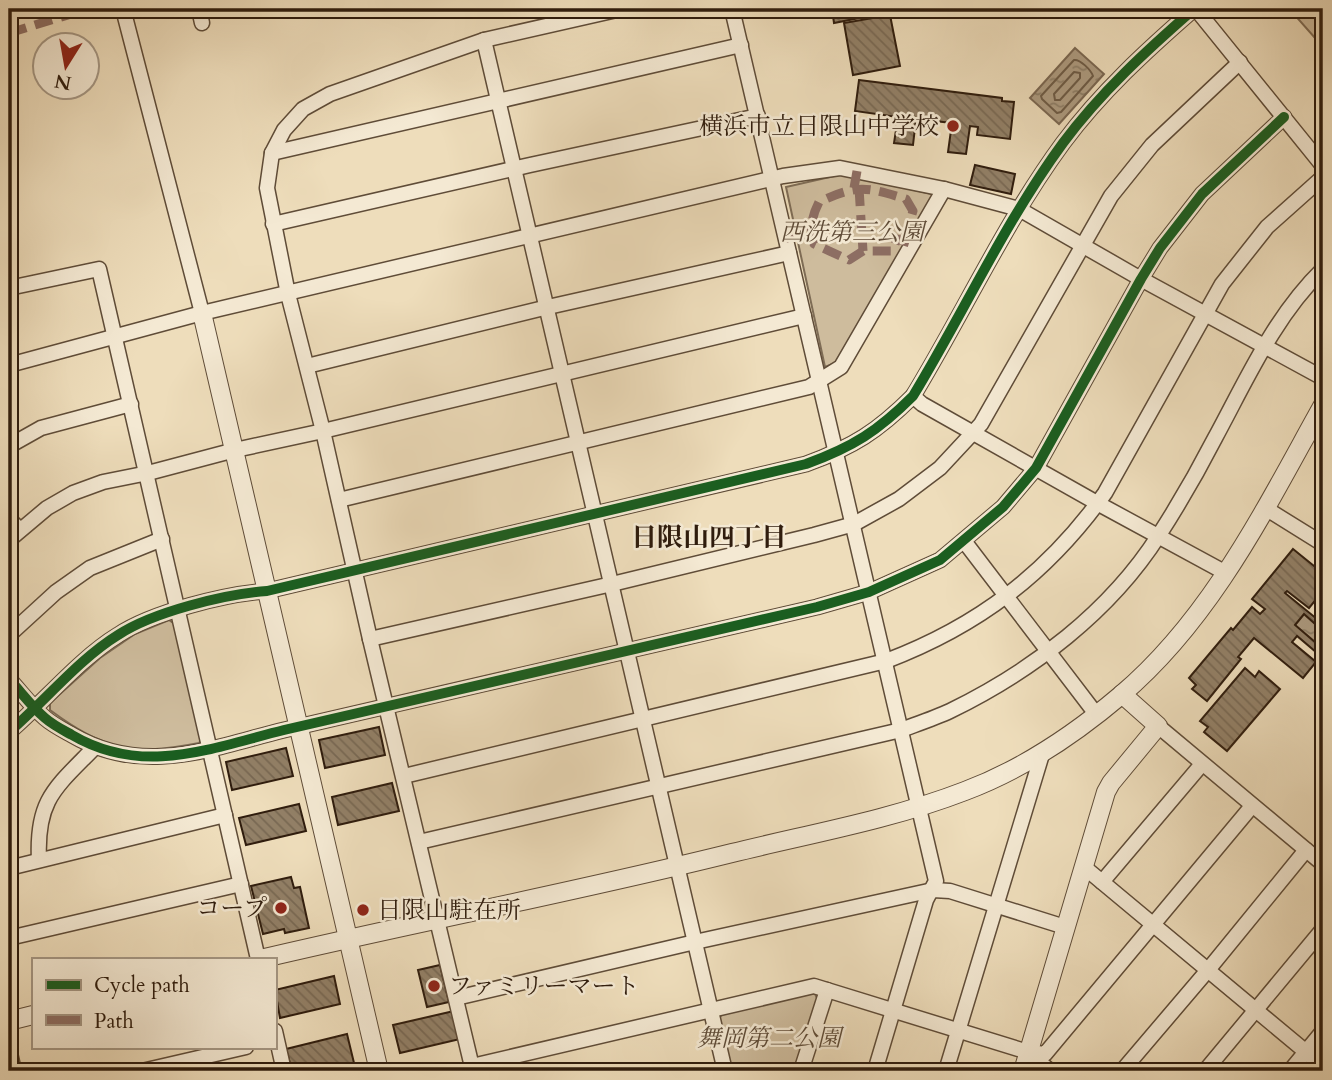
<svg xmlns="http://www.w3.org/2000/svg" width="1332" height="1080" viewBox="0 0 1332 1080" font-family="Cardo,'Noto Serif JP',serif">
  <defs>
    <pattern id="water-ripples" width="26" height="14" patternUnits="userSpaceOnUse" patternTransform="scale(1.75)"><rect width="26" height="14" fill="#ad9b80"/><path d="M2 4q2-2 4 0t4 0M15 11q2-2 4 0t4 0" fill="none" stroke="#8d7e67"/></pattern>
    <pattern id="building-back-hatch" width="6" height="6" patternUnits="userSpaceOnUse" patternTransform="scale(1.75)"><rect width="6" height="6" fill="#928067"/><path d="M-1 5l2 2M0 0l6 6M5-1l2 2" fill="none" stroke="#786853"/></pattern>
  </defs>
  <rect width="100%" height="100%" fill="#edb"/>
  <filter id="stains"><feTurbulence type="fractalNoise" baseFrequency=".00286" numOctaves="4"/><feColorMatrix values="0 0 0 0 .2 0 0 0 0 .09 0 0 0 0 .02 0 0 0 .5 -.17"/></filter>
  <radialGradient id="worn" r=".72"><stop offset=".6" stop-color="#630" stop-opacity="0"/><stop offset="1" stop-color="#630" stop-opacity=".3"/></radialGradient>
  <g fill="#cebc9d" stroke="#7e6c55" stroke-width="2">
    <polygon points="1290,9 1323,9 1323,47 1292,12"/>
    <polygon points="843,174 932,194 934,200 835,363 825,367 786,187"/>
    <path d="M169,620L176,625L203,737L199,743C133,756 104,750 50,710V703L100,658L135,634Z"/>
    <polygon points="811,993 815,994 818,1000 796,1071 731,1071 719,1019 722,1014"/>
  </g>
  <g fill="url(#water-ripples)" stroke="#7b6852" stroke-width="2">
    <polygon points="1075,48 1104,74 1059,124 1030,98"/>
    <polygon points="1304,614 1323,631 1323,649 1295,625"/>
  </g>
  <g fill="none" stroke-linecap="round" stroke-linejoin="round">
    <g stroke="#6e5c46" stroke-width="2">
      <path d="M1074,60C1080,59 1091,70 1093,76L1061,112L1057,113L1042,99L1041,96Z"/>
      <polygon points="1074,72 1080,73 1080,78 1060,100 1055,100 1054,94"/>
    </g>
  </g>
  <g fill="url(#building-back-hatch)" stroke="#2f1c0d" stroke-width="2">
    <polygon points="832,9 905,9 834,23"/>
    <polygon points="890,15 900,66 853,75 844,23"/>
    <polygon points="859,80 1002,98 1002,101 1014,102 1010,139 977,135 978,127 970,126 966,154 948,152 952,123 916,119 913,145 894,143 898,117 855,111"/>
    <polygon points="975,165 1015,174 1011,194 970,185"/>
    <polygon points="1293,549 1314,566 1316,564 1323,570 1323,591 1309,608 1287,591 1285,593 1323,624 1323,631 1304,614 1295,625 1323,649 1323,658 1297,636 1292,642 1316,662 1303,678 1254,638 1238,657 1241,659 1207,701 1192,689 1196,685 1189,678 1231,628 1233,630 1252,607 1260,614 1265,609 1252,599"/>
    <polygon points="1245,668 1255,677 1259,671 1280,689 1227,751 1204,732 1208,727 1200,721"/>
    <polygon points="379,727 385,755 325,768 319,740"/>
    <polygon points="286,748 293,776 232,790 226,762"/>
    <polygon points="392,783 399,811 338,825 332,797"/>
    <polygon points="299,804 306,831 246,845 239,818"/>
    <polygon points="291,877 294,888 300,887 309,928 285,933 284,929 263,934 251,886"/>
    <polygon points="440,965 449,1002 427,1007 418,970"/>
    <polygon points="334,976 340,1004 280,1018 275,990"/>
    <polygon points="454,1011 460,1039 400,1053 393,1025"/>
    <polygon points="347,1034 354,1063 319,1071 292,1071 286,1049"/>
  </g>
  <g fill="none" stroke-linecap="round" stroke-linejoin="round">
    <defs>
      <g id="minor">
        <polyline points="123,9 202,313"/>
        <polyline points="199,9 202,23"/>
        <polyline points="732,9 936,881 926,900 875,1071"/>
        <polyline points="1196,9 1323,166"/>
        <polyline points="484,40 725,1071"/>
        <polyline points="272,153 741,45"/>
        <polyline points="273,224 530,165 758,116"/>
        <polyline points="9,288 99,269 258,959"/>
        <polyline points="9,365 202,313 783,176 840,168 944,189 1019,209 1141,279 1323,378"/>
        <polyline points="307,366 548,307 789,253"/>
        <polyline points="913,396 922,404 1097,503 1226,573"/>
        <polyline points="9,446 41,428 131,404"/>
        <polyline points="339,500 809,387 841,367 944,189"/>
        <polyline points="1265,508 1323,544"/>
        <polyline points="9,519 20,530"/>
        <polyline points="9,540 47,508 73,493 103,482 148,473 235,450 323,431 804,316"/>
        <polyline points="964,541 1096,714"/>
        <polyline points="9,635 56,592 90,568 162,539"/>
        <polyline points="370,639 612,584 814,535 854,524 899,499 940,468 981,424 1111,196 1152,145 1240,62"/>
        <path d="M9,679C21,692 32,707 45,718C53,725 63,730 72,735C144,777 211,748 284,730L817,607L869,592L940,560L1003,507L1036,468L1141,279L1160,248L1202,194L1284,117"/>
        <polyline points="1158,726 1323,864"/>
        <path d="M9,732C44,702 79,659 118,635C153,612 225,594 267,591L806,464C853,447 878,431 913,396C964,312 1005,222 1063,143C1101,92 1147,50 1194,9"/>
        <path d="M404,776L886,661C978,626 1047,574 1105,493L1222,284L1267,227L1323,177"/>
        <path d="M419,842L901,730C917,724 935,718 950,711C1032,671 1110,612 1159,535C1179,504 1198,471 1215,438C1247,379 1274,317 1323,269"/>
        <path d="M39,860C36,800 55,788 94,748"/>
        <polyline points="1084,867 1323,1066"/>
        <polyline points="9,868 225,815"/>
        <polyline points="1102,882 1202,764"/>
        <polyline points="9,938 241,884"/>
        <polyline points="456,998 695,942 933,890 950,891 1065,927"/>
        <polyline points="275,1031 284,1071"/>
        <polyline points="9,1049 14,1071"/>
        <polyline points="1028,1052 1050,1071"/>
        <polyline points="472,1066 814,986 1028,1052 1045,1054 1252,806"/>
        <polyline points="142,1071 246,1047"/>
        <polyline points="473,1071 370,639 323,431 288,294 267,188 272,153 284,130 303,109 330,94 484,40 621,9"/>
        <polyline points="801,1071 827,990"/>
        <polyline points="946,1071 1043,751"/>
        <polyline points="1122,1071 1208,970 1306,850"/>
        <polyline points="1205,1071 1323,929"/>
        <polyline points="1290,1071 1323,1031"/>
      </g>
      <g id="tertiary">
        <polyline points="202,313 379,1071"/>
        <path d="M260,959C417,922 575,892 732,853C809,834 890,820 965,791C1021,770 1075,734 1121,695C1212,618 1266,507 1323,405"/>
        <polyline points="9,1021 33,1015"/>
        <polyline points="1023,1071 1106,792 1111,783 1158,726 1122,694"/>
      </g>
    </defs>
    <use href="#minor" stroke="#5f4c38" stroke-width="17"/>
    <use href="#tertiary" stroke="#5f4c38" stroke-width="20"/>
    <use href="#minor" stroke="#f4e9d3" stroke-width="14"/>
    <use href="#tertiary" stroke="#f4e9d3" stroke-width="18"/>
    <g stroke="#8d6e63" stroke-width="9" stroke-dasharray="18 9" stroke-linecap="butt">
      <polyline points="9,33 87,9"/>
      <polyline points="854,188 857,171"/>
      <polyline points="859,188 863,251"/>
      <polyline points="786,238 810,233"/>
      <path d="M904,240L913,211L906,199C867,187 857,184 819,202C812,216 809,229 814,244L849,260L863,251H892L897,239L913,244"/>
    </g>
    <defs>
      <g id="cycleway">
        <path d="M9,679C21,692 32,707 45,718C53,725 63,730 72,735C144,777 211,748 284,730L817,607L869,592L940,560L1003,507L1036,468L1141,279L1160,248L1202,194L1284,117"/>
        <path d="M9,732C44,702 79,659 118,635C153,612 225,594 267,591L806,464C853,447 878,431 913,396C964,312 1005,222 1063,143C1101,92 1147,50 1194,9"/>
      </g>
    </defs>
    <use href="#cycleway" stroke="#f4e9d3" stroke-width="15"/>
    <use href="#cycleway" stroke="#1b5e20" stroke-width="10"/>
  </g>
  <g fill="#8f2418" stroke="#f4e9d3" stroke-width="2.5">
    <circle cx="953" cy="126" r="7"/>
    <circle cx="281" cy="908" r="7"/>
    <circle cx="363" cy="910" r="7"/>
    <circle cx="434" cy="986" r="7"/>
  </g>
  <g text-anchor="middle" stroke-width="5" stroke-linejoin="round" paint-order="stroke">
    <g font-size="24" fill="#2f1c0d" stroke="#f4e9d3" text-anchor="end">
      <text x="939" y="134">横浜市立日限山中学校</text>
      <text x="267" y="916">コープ</text>
      <text x="377" y="918" text-anchor="start">日限山駐在所</text>
      <text x="448" y="994" text-anchor="start">ファミリーマート</text>
    </g>
    <g font-size="24" font-style="italic" fill="#5f4c38" stroke="#f4e9d3">
      <text x="852" y="240">西洗第三公園</text>
      <text x="769" y="1046">舞岡第二公園</text>
    </g>
    <g font-size="26" font-weight="bold" fill="#2f1c0d" stroke="#f4e9d3">
      <text x="709" y="546">日限山四丁目</text>
    </g>
  </g>
  <rect width="1332" height="1080" fill="none" stroke="#edb" stroke-width="35"/>
  <rect x="10" y="10" width="1311" height="1059" fill="none" stroke="#2f1c0d" stroke-width="3.5"/>
  <rect x="18" y="18" width="1297" height="1045" fill="none" stroke="#2f1c0d" stroke-width="2"/>
  <rect x="32" y="958" width="245" height="91" fill="#f4e9d3" stroke="#a59784" stroke-width="2"/>
  <rect x="46" y="980" width="35" height="10" fill="#1b5e20" stroke="#a59784" stroke-width="2"/>
  <text x="94" y="992" font-size="21" fill="#2f1c0d">Cycle path</text>
  <rect x="46" y="1015" width="35" height="10" fill="#8d6e63" stroke="#a59784" stroke-width="2"/>
  <text x="94" y="1028" font-size="21" fill="#2f1c0d">Path</text>
  <g transform="translate(66 66) rotate(191)"><circle r="33" fill="#f4e9d3" stroke="#a59784" stroke-width="2"/>
  <path d="M0-5L12 26L0 18L-12 26Z" fill="#8f2418"/>
  <text y="-10" font-size="19" font-weight="bold" text-anchor="middle" fill="#2f1c0d">N</text>
  </g>
  <rect width="100%" height="100%" filter="url(#stains)"/>
  <rect width="100%" height="100%" fill="url(#worn)"/>
</svg>
